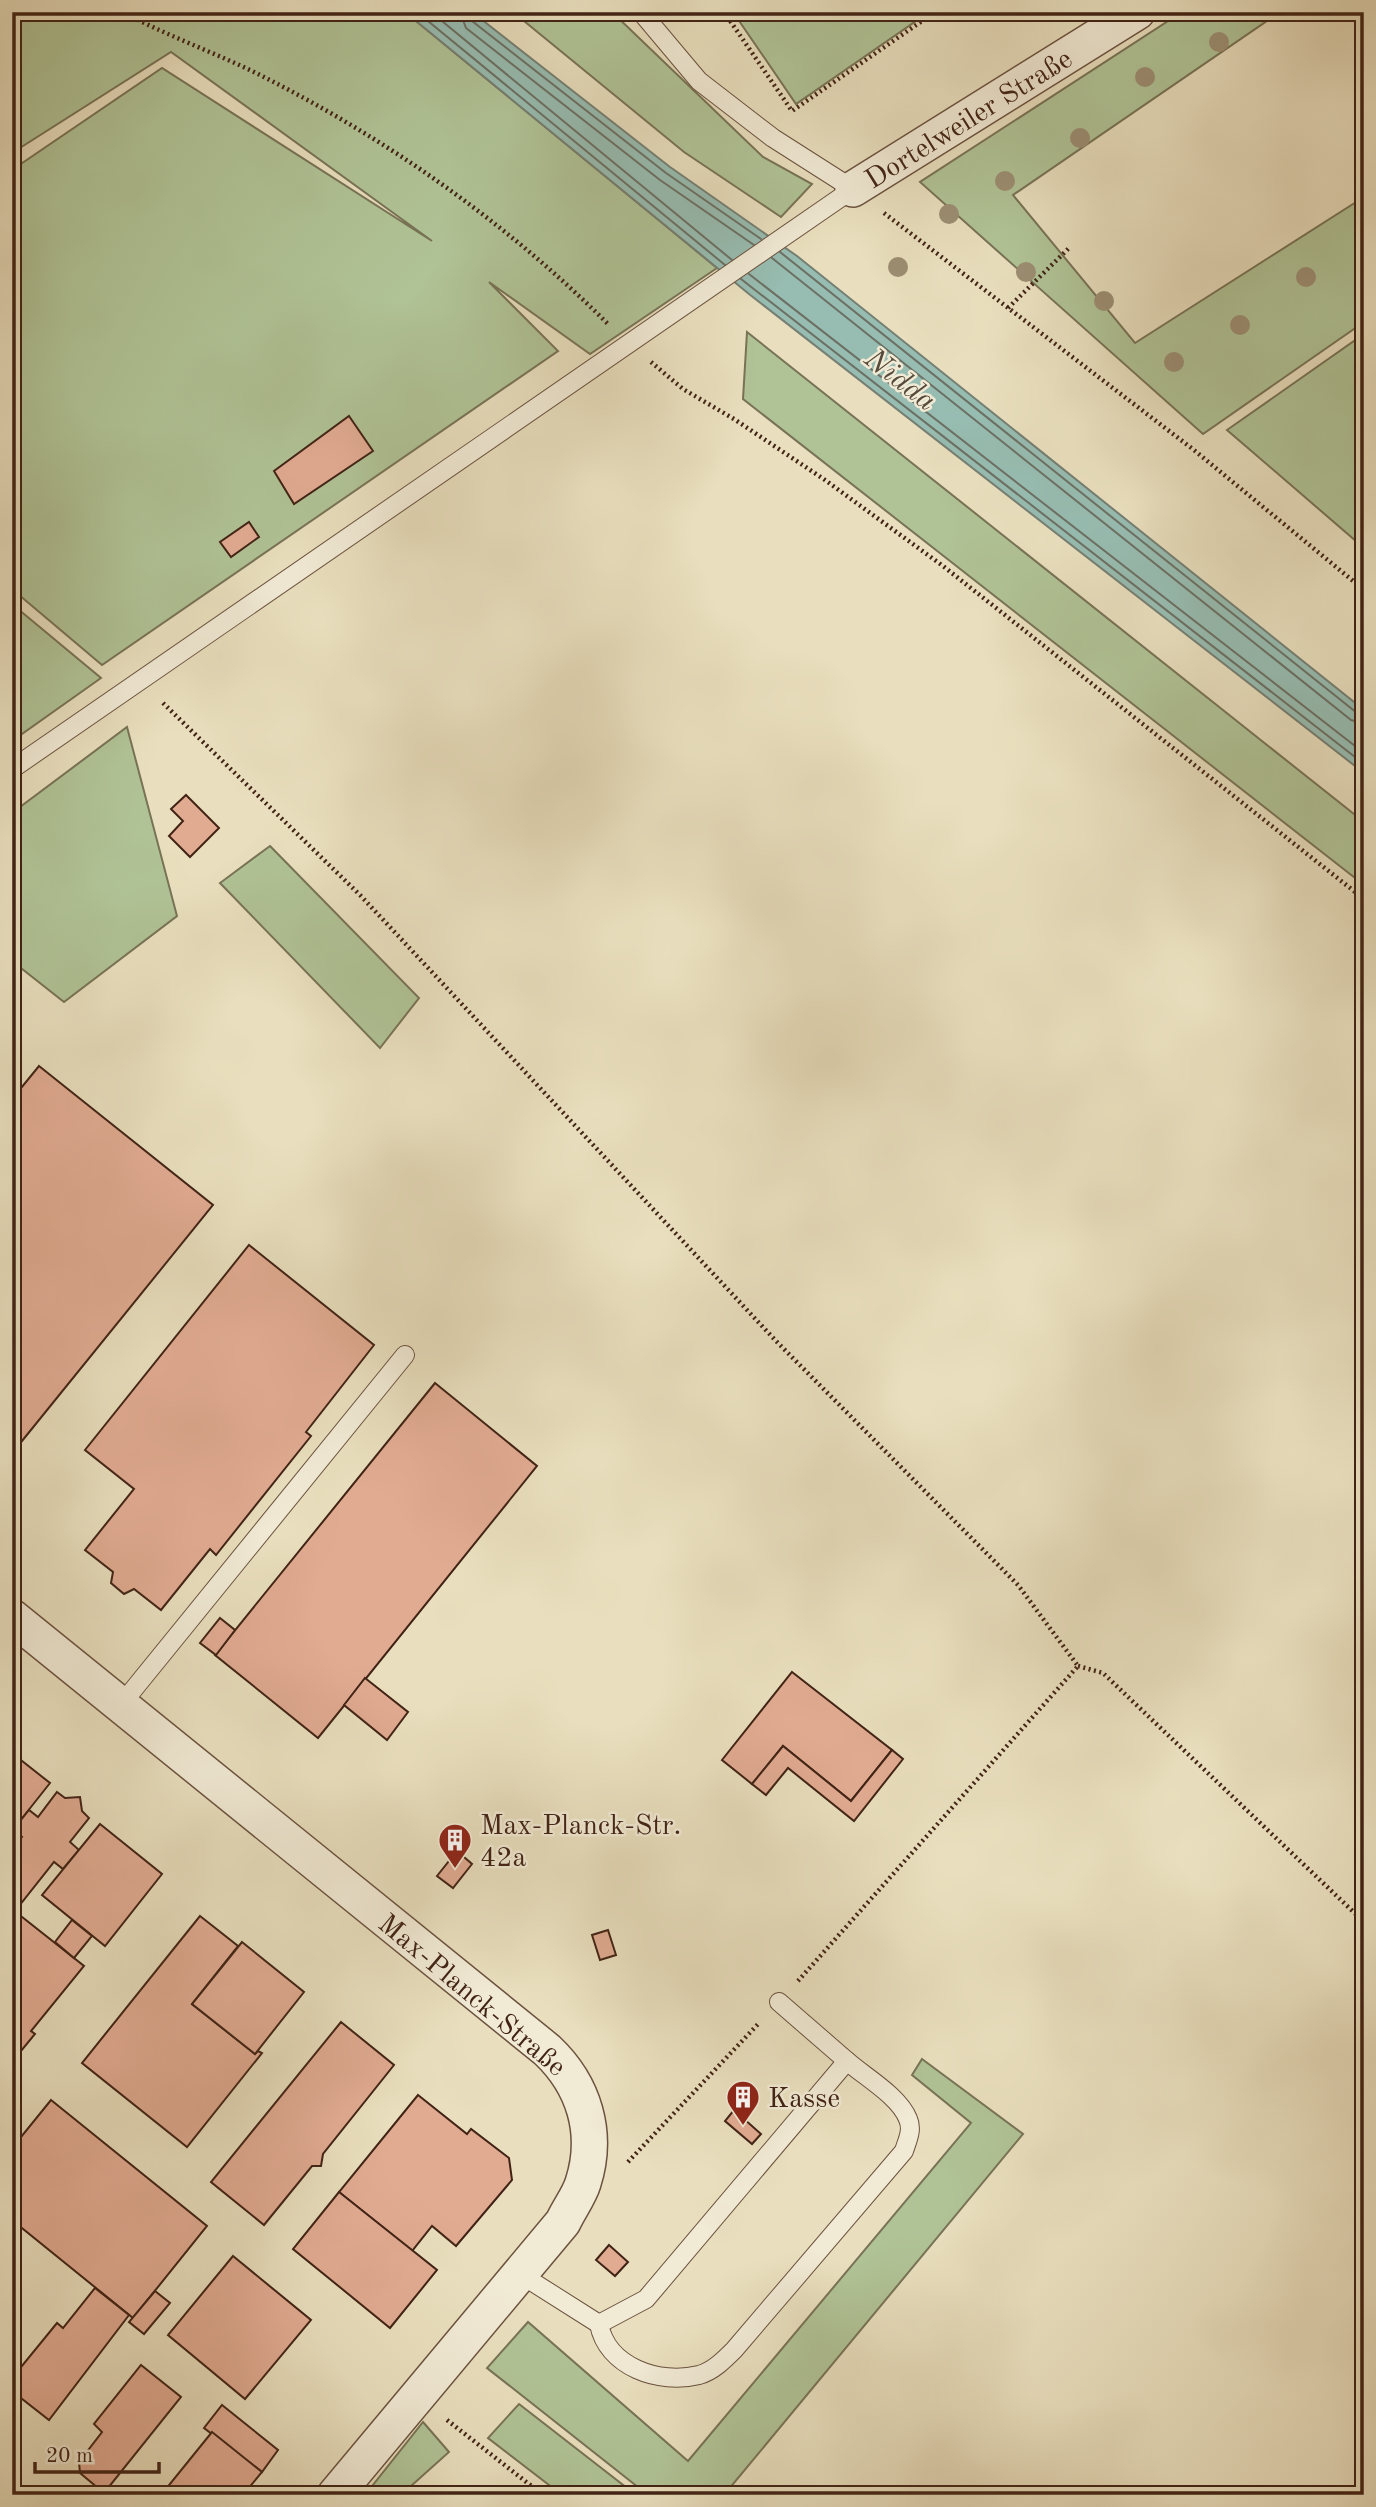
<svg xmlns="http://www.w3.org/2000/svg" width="1376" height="2507" viewBox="0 0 1376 2507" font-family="'Old Standard TT',serif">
  <rect width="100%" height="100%" fill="#e9dfbe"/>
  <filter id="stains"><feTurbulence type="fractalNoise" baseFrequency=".00286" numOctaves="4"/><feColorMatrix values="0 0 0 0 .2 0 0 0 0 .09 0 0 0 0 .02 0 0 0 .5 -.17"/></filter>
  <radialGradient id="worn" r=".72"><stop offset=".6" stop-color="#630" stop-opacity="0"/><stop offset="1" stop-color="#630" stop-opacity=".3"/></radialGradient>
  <g fill="#b0c396" stroke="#787356" stroke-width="2">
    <polygon points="12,12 405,12 717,268 590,354 489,282 558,351 102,665 12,589 12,170 162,68 432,241 171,52 12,153"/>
    <polygon points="513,12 612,12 763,157 812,184 781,217 684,152"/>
    <polygon points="733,12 929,12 796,104"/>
    <polygon points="1182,12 1280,12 1013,195 1135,343 1364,197 1364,322 1203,434 920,182"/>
    <polygon points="747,332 1364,822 1364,885 743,399"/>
    <polygon points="1364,334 1364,548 1227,430"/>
    <polygon points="12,604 101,678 12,741"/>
    <polygon points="127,727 177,916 64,1002 12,961 12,813"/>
    <polygon points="270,846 419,998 380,1048 220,883"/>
    <polygon points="922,2059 1023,2134 724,2495 648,2495 487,2368 528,2322 688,2461 971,2123 912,2075"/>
    <polygon points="519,2404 636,2495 562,2495 488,2438"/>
    <polygon points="423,2422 449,2452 401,2495 365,2495"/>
  </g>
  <polygon fill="#97bdb2" stroke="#757f73" stroke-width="2" points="405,12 472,12 670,167 797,256 1364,710 1364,773 749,294"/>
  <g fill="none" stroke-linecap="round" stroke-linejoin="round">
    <g stroke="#6c7064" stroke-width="2">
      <polyline points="417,12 725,265"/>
      <polyline points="431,12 732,260"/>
      <polyline points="460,12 466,28 660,180 754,245"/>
      <polyline points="468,12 472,21 666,173 761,239"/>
      <polyline points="780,252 1357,713 1364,715"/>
      <polyline points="772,258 1351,720 1364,724"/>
      <polyline points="749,274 1364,753"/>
      <polyline points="741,279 1364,764"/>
    </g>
  </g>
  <g fill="#e1ab92" stroke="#412315" stroke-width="2">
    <polygon points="349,416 373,451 294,504 274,471"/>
    <polygon points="249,522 259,537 231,557 220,542"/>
    <polygon points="186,795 219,828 190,857 169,836 183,821 171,809"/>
    <polygon points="39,1066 213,1205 22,1441 12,1433 12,1099"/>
    <polygon points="249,1245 374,1345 306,1432 311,1436 216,1555 210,1549 161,1610 134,1589 124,1594 111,1583 113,1572 85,1550 134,1489 85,1450"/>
    <polygon points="435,1383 537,1466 318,1738 215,1655"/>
    <polygon points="220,1618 235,1630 216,1655 200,1643"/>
    <polygon points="792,1672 892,1750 851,1801 783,1746 752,1784 722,1760"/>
    <polygon points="365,1678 408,1712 387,1740 344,1705"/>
    <polygon points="783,1746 851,1801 892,1750 903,1759 854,1821 788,1768 766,1795 752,1784"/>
    <polygon points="12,1753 50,1783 12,1831"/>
    <polygon points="57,1792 65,1798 80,1797 82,1811 89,1818 70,1842 79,1850 63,1869 54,1862 15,1911 12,1849 22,1837 13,1830 29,1810 38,1817"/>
    <polygon points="100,1824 162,1874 105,1946 42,1895"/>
    <polygon points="457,1851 472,1864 453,1888 437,1876"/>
    <polygon points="12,1909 84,1966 31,2031 35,2034 12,2062"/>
    <polygon points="200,1916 238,1946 192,2004 255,2054 258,2051 262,2053 187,2147 82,2063"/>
    <polygon points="72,1920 92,1936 74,1958 55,1942"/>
    <polygon points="608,1930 616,1955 600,1960 592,1935"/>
    <polygon points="242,1942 304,1992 255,2054 192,2004"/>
    <polygon points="341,2022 394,2065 323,2154 321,2166 312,2166 264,2225 211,2182"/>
    <polygon points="418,2095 467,2134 471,2129 509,2158 512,2180 456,2246 432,2226 412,2251 339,2192"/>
    <polygon points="51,2100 207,2226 133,2318 12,2220 12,2148"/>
    <polygon points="734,2110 761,2134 752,2144 725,2121"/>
    <polygon points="339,2192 437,2270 390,2328 293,2249"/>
    <polygon points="609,2245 628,2262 615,2276 596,2260"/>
    <polygon points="233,2256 311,2320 245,2399 168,2335"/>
    <polygon points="95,2288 129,2315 49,2420 12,2391 12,2378 57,2323 63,2328"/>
    <polygon points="155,2291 170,2303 144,2334 129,2322"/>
    <polygon points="141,2365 181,2397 104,2493 80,2473 79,2462 102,2432 94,2424"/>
    <polygon points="222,2405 278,2450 262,2472 204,2428"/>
    <polygon points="212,2432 262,2472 243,2495 161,2495"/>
  </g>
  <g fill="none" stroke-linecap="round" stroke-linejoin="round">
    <defs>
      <g id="lane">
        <polyline points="12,769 853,189 773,138 699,81 641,12"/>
        <polyline points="120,1706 405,1355"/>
        <polyline points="520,2274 599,2324 646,2299 847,2061 779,2002"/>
        <path d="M599,2324C607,2367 659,2385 699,2375C713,2371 724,2360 734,2350L904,2151C907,2141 913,2130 908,2119C899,2096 865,2077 847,2061"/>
      </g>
      <g id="street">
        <polyline points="853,189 1137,12"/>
        <path d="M12,1617L547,2050C584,2085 599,2133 583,2183C579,2196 569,2209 563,2222L335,2495"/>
      </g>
    </defs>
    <use href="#lane" stroke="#6b523f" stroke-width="20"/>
    <use href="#street" stroke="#6b523f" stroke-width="38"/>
    <g stroke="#412315" stroke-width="4.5" stroke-dasharray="2 3.5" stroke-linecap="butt">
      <path d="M123,12C165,35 211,51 254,72C383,136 506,222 608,324"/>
      <polyline points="724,12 792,111 935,12"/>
      <polyline points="884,213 1194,450 1364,590"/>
      <polyline points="1008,308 1069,248"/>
      <polyline points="651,362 683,389 734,419 825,480 943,566 1364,899"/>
      <polyline points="163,703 361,896 776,1341 1018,1585 1078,1666 798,1981"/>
      <polyline points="1078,1666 1103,1673 1364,1922"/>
      <polyline points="628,2162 759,2023"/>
      <path d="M1364,2219C1355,2309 1356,2399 1364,2490"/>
      <polyline points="447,2420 543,2495"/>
    </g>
    <use href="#lane" stroke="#f1ead5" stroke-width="18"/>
    <use href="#street" stroke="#f1ead5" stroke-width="35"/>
  </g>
  <g fill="#9c8e73">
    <circle cx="1219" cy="42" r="10"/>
    <circle cx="1145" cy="77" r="10"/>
    <circle cx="1080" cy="138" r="10"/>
    <circle cx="1005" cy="181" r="10"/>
    <circle cx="949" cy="214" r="10"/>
    <circle cx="898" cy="267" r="10"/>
    <circle cx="1026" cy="272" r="10"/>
    <circle cx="1306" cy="277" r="10"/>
    <circle cx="1104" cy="301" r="10"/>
    <circle cx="1240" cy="325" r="10"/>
    <circle cx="1174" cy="362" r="10"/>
  </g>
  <defs>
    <symbol id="building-pin" viewBox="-11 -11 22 30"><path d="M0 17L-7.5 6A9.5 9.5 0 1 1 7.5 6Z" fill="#8f2418" stroke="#f1ead5"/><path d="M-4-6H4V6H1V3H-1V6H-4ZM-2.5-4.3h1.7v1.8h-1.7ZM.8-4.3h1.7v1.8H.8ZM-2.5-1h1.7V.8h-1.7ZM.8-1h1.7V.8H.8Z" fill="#fff"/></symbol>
  </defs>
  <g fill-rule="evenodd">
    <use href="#building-pin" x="436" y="1821" width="38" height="52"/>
    <use href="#building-pin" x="724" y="2078" width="38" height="52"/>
  </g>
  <g text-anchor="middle" stroke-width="5" stroke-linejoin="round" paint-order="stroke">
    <g font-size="28" fill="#412315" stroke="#f1ead5">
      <text transform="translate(968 118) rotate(-32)" y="10">Dortelweiler Straße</text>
      <text transform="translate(473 1994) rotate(40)" y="10">Max-Planck-Straße</text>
    </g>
    <g font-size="28" fill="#412315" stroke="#f1ead5" text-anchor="start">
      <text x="480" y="1834">Max-Planck-Str.<tspan x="480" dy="32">42a</tspan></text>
      <text x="768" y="2107">Kasse</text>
    </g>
    <g font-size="30" font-style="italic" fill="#564a3c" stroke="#f1ead5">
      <text transform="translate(901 379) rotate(38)" y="10">Nidda</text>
    </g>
  </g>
  <rect width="1376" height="2507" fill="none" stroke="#e9dfbe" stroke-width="42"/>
  <rect x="14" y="14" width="1348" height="2479" fill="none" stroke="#412315" stroke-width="3.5"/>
  <rect x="21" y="21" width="1334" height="2465" fill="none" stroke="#412315" stroke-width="2"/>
  <path d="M35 2462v10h124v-10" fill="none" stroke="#412315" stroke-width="3.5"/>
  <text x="46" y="2462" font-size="21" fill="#412315" stroke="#f1ead5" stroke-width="5" paint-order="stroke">20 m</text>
  <rect width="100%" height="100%" filter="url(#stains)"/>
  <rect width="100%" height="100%" fill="url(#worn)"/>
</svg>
